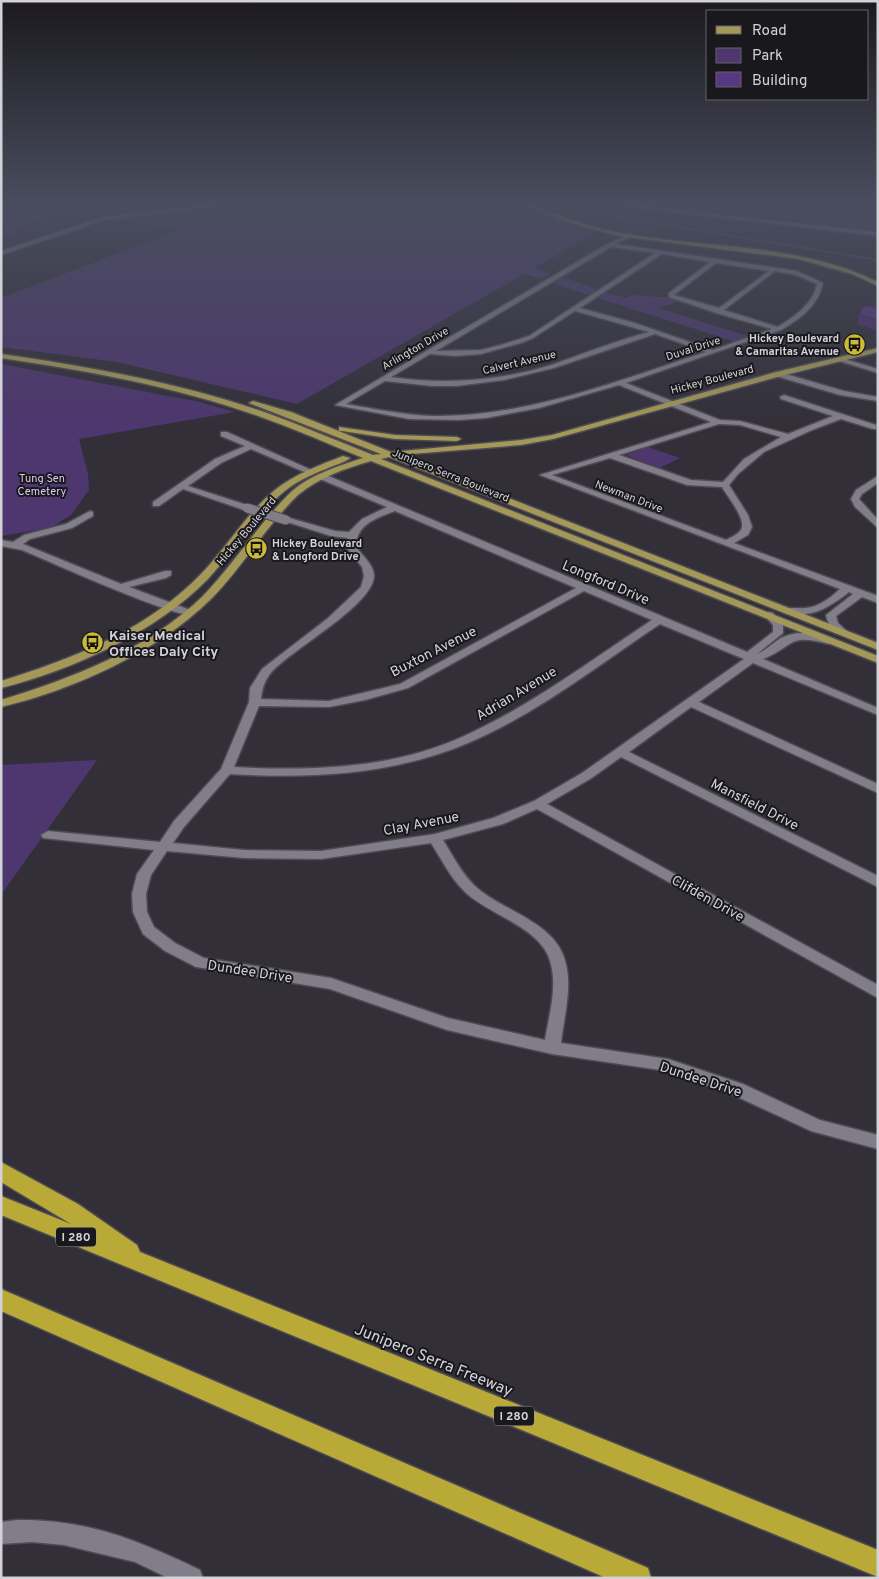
<svg xmlns="http://www.w3.org/2000/svg" width="879" height="1579" viewBox="0 0 879 1579" font-family="Overpass,sans-serif">
  <rect width="100%" height="100%" fill="#322f38"/>
  <g fill="#4d376e">
    <path d="M277,205H516L595,232L535,268L551,274L541,279L524,274L297,404L117,362L1,347V298L178,230L116,219L201,211C229,229 249,216 277,205Z"/>
    <polygon points="723,205 878,205 878,232 832,227"/>
    <polygon points="561,277 598,289 589,295 551,283"/>
    <polygon points="603,292 627,298 632,295 673,298 681,301 658,308 754,338 739,343 595,297"/>
    <polygon points="1,364 200,402 235,412 79,439 88,474 89,490 71,515 50,528 1,536"/>
    <polygon points="648,447 680,458 660,468 626,455"/>
    <polygon points="97,760 1,895 1,765"/>
  </g>
  <g fill="none" stroke-linecap="round" stroke-linejoin="round">
    <polyline stroke="#554169" stroke-width="2" points="544,205 878,260"/>
    <defs>
      <g id="minor">
        <polygon points="212,205 230,205 104,220 1,255 1,251 103,217"/>
        <polygon points="612,205 630,205 878,232 878,236"/>
        <path d="M630,233L632,236L616,244L797,271L823,283C819,305 800,319 781,330L626,383L720,420L740,421L788,434L833,416L781,399L780,397L784,395L876,425V429H873L841,419L812,430L764,452L738,474L729,485L748,515L752,527L748,535L734,543L878,596V603L862,597L836,616L838,623L849,633L848,635C836,637 828,626 826,615L853,594L849,592C829,608 810,619 784,613V609C791,607 798,609 805,608C819,607 830,598 840,589L540,475L711,422L619,385L539,408L486,418L459,420L409,419L335,405L602,247ZM611,247L655,253L529,336L504,344L481,350L436,351ZM662,254L710,262L669,293V297L716,313L772,329L713,350L635,323L580,308ZM716,263L769,271L719,308L674,295ZM775,271L796,275L817,284C813,304 795,316 778,327L724,310ZM575,311L649,332C615,341 583,354 551,365C499,381 445,385 391,377L430,354L455,356L481,354L521,343L533,338ZM655,334L706,352C617,381 527,417 433,416C404,415 375,409 346,404L385,381L432,386H456L504,380L554,368ZM719,424L740,425L781,437L744,459L723,482L691,480L619,455ZM610,458L687,485L722,487C727,496 749,522 740,531C737,535 731,537 726,540L552,475Z"/>
        <polygon points="838,357 878,369 878,373 836,360 834,359"/>
        <polygon points="779,372 844,391 878,397 878,401 840,395 776,376 775,374"/>
        <polygon points="221,432 227,432 316,472 309,474 251,449 221,463 188,486 250,506 250,510 244,510 183,489 159,506 153,506 153,502 215,459 245,446 221,436"/>
        <path d="M320,475H326L747,652L773,632V625L764,615L769,612L773,613L783,625V633L757,654C766,650 773,643 781,638C798,629 816,634 833,639L834,641L829,644C786,633 797,645 763,659L878,708V715L753,663L699,702L878,784V793L691,707L629,752L878,876V887L621,757L590,779L547,804L878,985V998L537,809L503,824L443,840C453,856 462,874 476,887C504,912 557,922 566,964C572,989 564,1017 561,1043L668,1059L743,1084L820,1120L878,1135V1149L811,1131L731,1094L667,1071L552,1054L447,1030L330,989L196,967L165,951L143,934L133,912L132,894L137,874L154,850L43,838L41,835L48,831L160,842L174,821L221,769L249,702L250,688L262,669L327,619L361,587L364,576L362,567L346,547L347,538L331,536L281,520L286,517L335,531L349,532L362,519L387,507L320,479ZM395,511L576,588L400,684L329,701L261,699C262,689 264,682 270,674C288,651 375,605 374,575C373,564 362,555 356,547C356,524 377,518 395,511ZM584,591L652,620C590,661 529,707 462,737C391,769 310,771 234,767L259,706L329,707L365,700L408,688ZM660,624L744,659L582,773L534,801L493,818L435,834L321,851L244,850L173,843L184,827L230,774C311,779 392,775 468,743C535,715 600,664 660,624ZM431,843C442,860 451,879 466,893C490,915 541,928 550,961C558,986 549,1015 545,1040L448,1018L331,978L204,958L175,943L154,927L147,912L146,894L151,875L167,851L244,858L321,859Z"/>
        <polygon points="878,476 878,483 862,494 859,499 878,520 878,528 855,507 851,499 856,490"/>
        <path d="M90,511L93,512V516L72,528L30,539L23,544L121,584L165,571H171V575L166,578L129,587L193,611V615C177,619 46,560 22,550L1,546V540L13,542L24,535L66,524Z"/>
        <path d="M17,1520C87,1519 138,1540 200,1570L203,1578H168L135,1562L64,1545L32,1542L1,1544V1522Z"/>
      </g>
      <g id="major">
        <polygon points="1,205 8,205 1,208"/>
        <path d="M524,205H531C570,221 610,233 652,238C728,248 807,247 878,282V286L852,274L798,259L619,236L570,223Z"/>
        <path d="M878,348V352L781,376L553,439L521,445L399,455L878,643V650L389,457L381,459L878,656V663L371,461C346,468 318,478 298,495C265,527 242,568 210,600C157,652 73,690 1,707V700C73,678 148,649 203,596C235,563 259,523 292,491C312,474 338,466 363,458C329,444 295,429 261,417C177,387 89,371 1,358V354C91,367 182,383 267,413C303,426 337,441 373,455L381,454L249,403L253,401L291,412L391,452L521,440L552,435L776,372Z"/>
        <polygon points="339,427 395,435 457,437 461,439 457,441 395,439 342,431 339,431"/>
        <path d="M343,456L350,458C344,463 334,465 326,469C310,475 293,483 280,495C252,519 233,552 208,579C156,632 73,670 1,688V681C69,660 139,633 192,583C223,555 243,516 275,490C295,474 320,465 343,456Z"/>
      </g>
      <g id="highway">
        <polygon points="1,1162 78,1204 137,1245 140,1252 878,1550 878,1577 1,1215 1,1196 71,1224 1,1182"/>
        <polygon points="1,1289 648,1568 651,1578 606,1578 1,1311"/>
      </g>
    </defs>
    <use href="#minor" stroke="#4e4b53" stroke-width="3"/>
    <use href="#major" stroke="#4e4b53" stroke-width="3"/>
    <use href="#highway" stroke="#4e4b53" stroke-width="3"/>
    <use href="#minor" fill="#817e89" fill-rule="evenodd"/>
    <use href="#major" fill="#a39858" fill-rule="evenodd"/>
    <use href="#highway" fill="#b9aa38" fill-rule="evenodd"/>
    <defs>
      <polyline id="minor-bridge" points="247,508 286,520"/>
    </defs>
    <use href="#minor-bridge" stroke="#4e4b53" stroke-width="11" stroke-linecap="butt"/>
    <use href="#minor-bridge" stroke="#817e89" stroke-width="9"/>
  </g>
  <g fill="#4b3070">
    <polygon points="1,214 63,224 18,239 1,237"/>
    <polygon points="878,308 878,331 857,324 859,314"/>
    <polygon points="877,352 878,352 878,365 875,364"/>
  </g>
  <polygon fill="#3d275b" points="61,212 63,224 18,239 16,227"/>
  <g fill="#573882" stroke="#3d275b">
    <polygon points="23,206 61,212 16,227 1,225 1,214"/>
    <polygon points="864,306 870,306 878,308 878,321 859,314"/>
  </g>
  <linearGradient id="sky" x2="0" y2="1"><stop stop-color="#1c1a1f"/><stop offset="0.48" stop-color="#494d5e"/><stop offset="1" stop-color="#494d5e" stop-opacity="0"/></linearGradient>
  <rect width="879" height="426" fill="url(#sky)"/>
  <defs>
    <symbol id="bus-disc" viewBox="-11 -11 22 22"><circle r="9.5" fill="#cbba39" stroke="#19181c"/><path d="M-5-6H5V4H4V6H2V4H-2V6H-4V4H-5ZM-3.5-4V0h7V-4ZM-3.5 1.2v1.5H-2V1.2ZM2 1.2v1.5H3.5V1.2Z" fill="#111"/></symbol>
  </defs>
  <g fill-rule="evenodd">
    <use href="#bus-disc" x="842" y="332" width="25" height="25"/>
    <use href="#bus-disc" x="244" y="536" width="25" height="25"/>
    <use href="#bus-disc" x="80" y="630" width="25" height="25"/>
  </g>
  <g text-anchor="middle" stroke-width="4" stroke-linejoin="round" paint-order="stroke">
    <g font-size="11" font-weight="bold" fill="#d4d2d9" stroke="#19181c" text-anchor="end">
      <text x="839" y="342">Hickey Boulevard<tspan x="839" dy="13">&amp; Camaritas Avenue</tspan></text>
      <text x="272" y="547" text-anchor="start">Hickey Boulevard<tspan x="272" dy="13">&amp; Longford Drive</tspan></text>
    </g>
    <g font-size="11" fill="#d4d2d9" stroke="#19181c">
      <text transform="translate(415 348) rotate(-30)" y="4">Arlington Drive</text>
      <text transform="translate(693 348) rotate(-18)" y="4">Duval Drive</text>
      <text transform="translate(519 362) rotate(-13)" y="4">Calvert Avenue</text>
      <text transform="translate(712 379) rotate(-15)" y="4">Hickey Boulevard</text>
      <text transform="translate(451 475) rotate(22)" y="4">Junipero Serra Boulevard</text>
      <text transform="translate(629 496) rotate(21)" y="4">Newman Drive</text>
      <text transform="translate(246 531) rotate(-50)" y="4">Hickey Boulevard</text>
    </g>
    <g font-size="11" fill="#d8caf5" stroke="#19181c">
      <text x="42" y="482">Tung Sen<tspan x="42" dy="13">Cemetery</tspan></text>
    </g>
    <g fill="#19181c" stroke="#9c9aa0" stroke-width="1">
      <rect x="56" y="1227.5" width="40" height="19" rx="4"/>
      <rect x="494" y="1406.5" width="40" height="19" rx="4"/>
    </g>
    <g font-size="12" font-weight="bold" fill="#d4d2d9">
      <text x="76" y="1241">I 280</text>
      <text x="514" y="1420">I 280</text>
    </g>
    <g font-size="14" fill="#d4d2d9" stroke="#19181c">
      <text transform="translate(606 582) rotate(23)" y="5">Longford Drive</text>
      <text transform="translate(433 651) rotate(-27)" y="5">Buxton Avenue</text>
      <text transform="translate(516 693) rotate(-31)" y="5">Adrian Avenue</text>
      <text transform="translate(755 804) rotate(27)" y="5">Mansfield Drive</text>
      <text transform="translate(421 823) rotate(-11)" y="5">Clay Avenue</text>
      <text transform="translate(708 898) rotate(29)" y="5">Clifden Drive</text>
      <text transform="translate(250 971) rotate(9)" y="5">Dundee Drive</text>
      <text transform="translate(701 1079) rotate(18)" y="5">Dundee Drive</text>
    </g>
    <g font-size="14" font-weight="bold" fill="#d4d2d9" stroke="#19181c" text-anchor="start">
      <text x="109" y="640">Kaiser Medical<tspan x="109" dy="16">Offices Daly City</tspan></text>
    </g>
    <g font-size="16" fill="#d4d2d9" stroke="#19181c">
      <text transform="translate(434 1359) rotate(22)" y="6">Junipero Serra Freeway</text>
    </g>
  </g>
  <rect width="879" height="1579" fill="none" stroke="#d4d2d9" stroke-width="5"/>
  <rect x="706" y="10" width="162" height="90" fill="#19181c" stroke="#646268"/>
  <rect x="716" y="26" width="25" height="8" fill="#a39858" stroke="#646268"/>
  <text x="752" y="35" font-size="15" fill="#d4d2d9">Road</text>
  <rect x="716" y="48" width="25" height="15" fill="#4d376e" stroke="#646268"/>
  <text x="752" y="60" font-size="15" fill="#d4d2d9">Park</text>
  <rect x="716" y="72" width="25" height="15" fill="#573882" stroke="#646268"/>
  <text x="752" y="85" font-size="15" fill="#d4d2d9">Building</text>
</svg>
